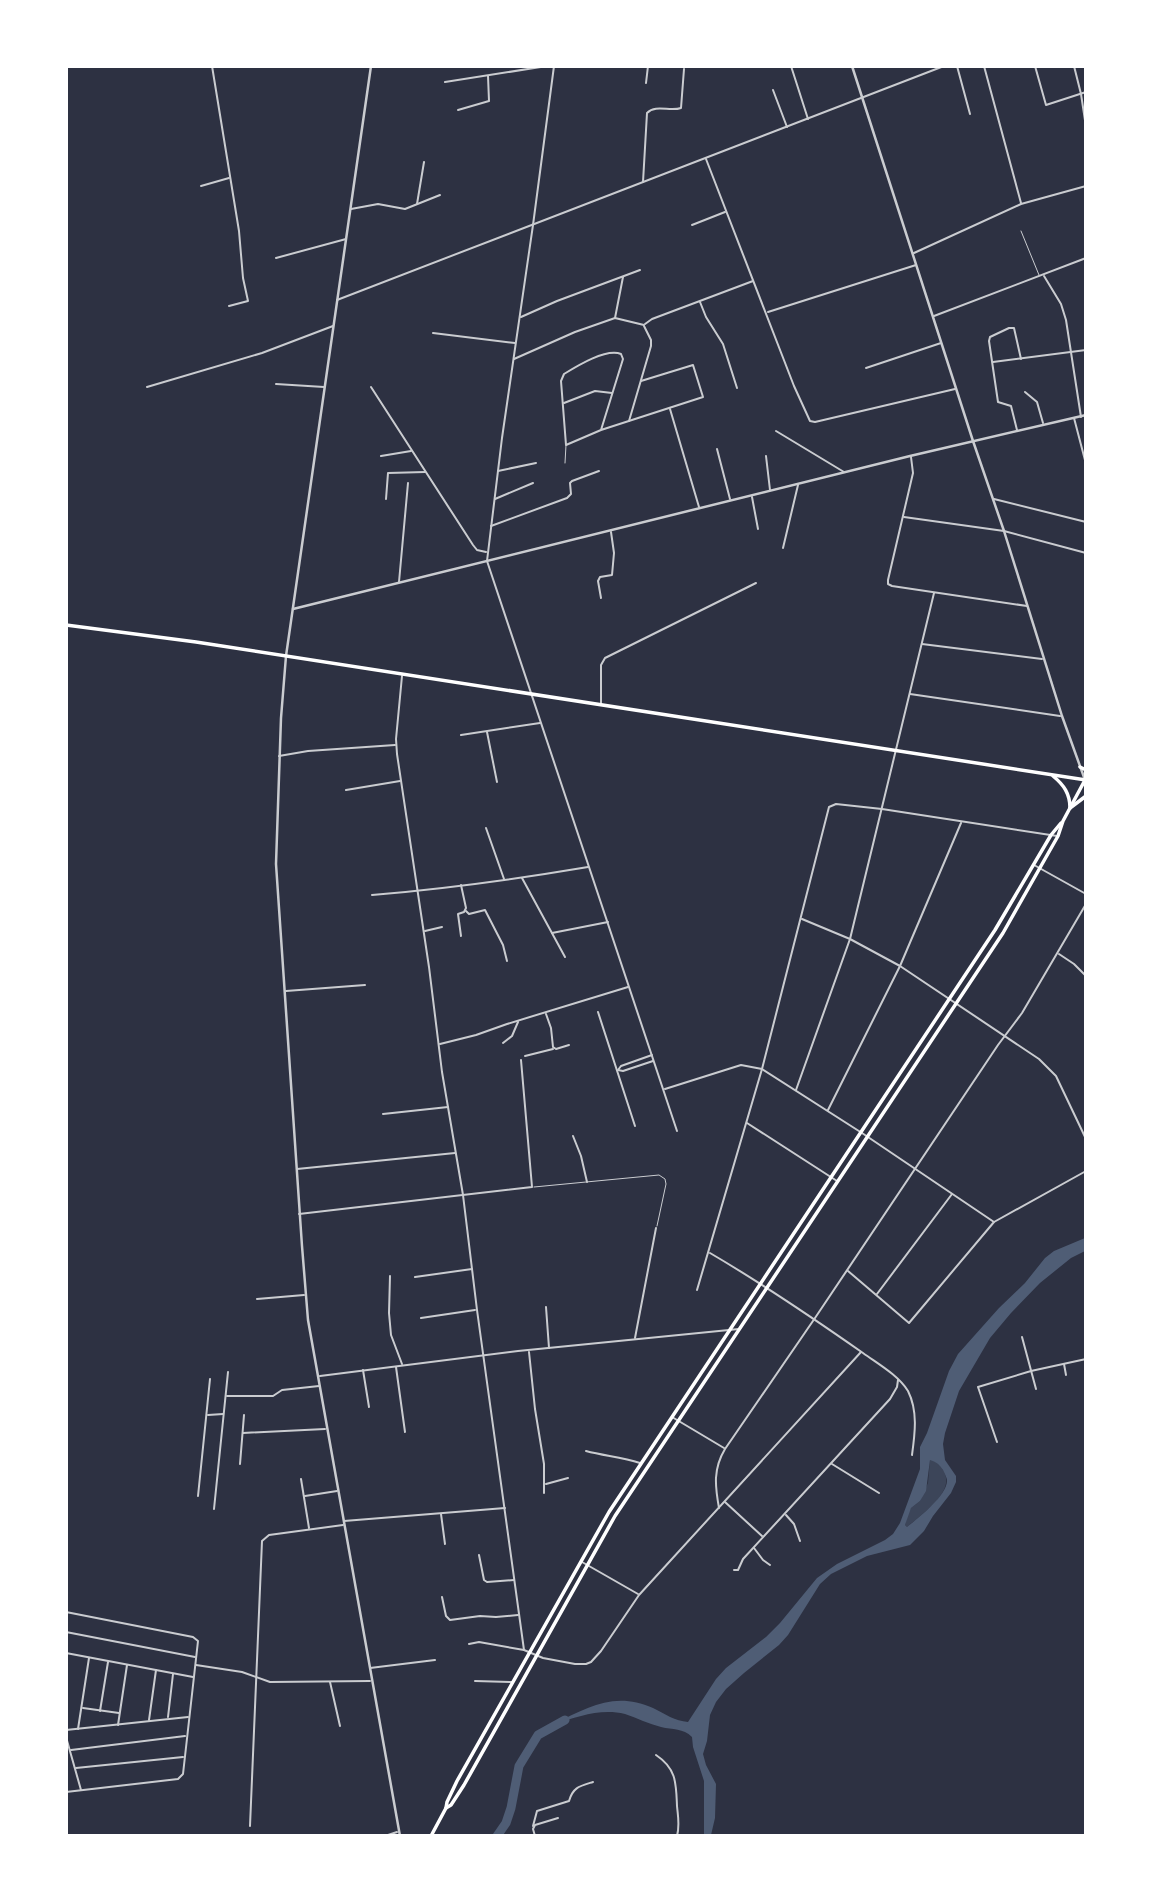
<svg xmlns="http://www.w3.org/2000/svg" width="1152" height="1902" viewBox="0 0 1152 1902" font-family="'PT Sans Narrow',sans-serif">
  <rect width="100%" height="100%" fill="#2d3142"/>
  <path fill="#3c4559" d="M930,1460H933C967,1484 927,1510 907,1527L905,1525L908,1513L911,1508L920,1501L928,1483Z"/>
  <path fill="#4f5d75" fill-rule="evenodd" d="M1085,1238V1251L1071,1258L1040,1283L1011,1313L990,1338L959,1391L945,1433L943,1444L945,1460L956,1476V1482L951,1493L933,1516L924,1531L910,1545L867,1556L831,1574L820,1584L788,1635L779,1645L744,1673L726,1689L716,1702L710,1715L707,1741L703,1754L706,1765L716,1784L715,1818L711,1835H704V1781L693,1747L692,1737C683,1728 673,1730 661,1727C649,1724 637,1718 625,1714C600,1708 578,1717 554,1724C588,1707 615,1691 653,1708C665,1714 675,1721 688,1722L716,1679L726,1668L766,1637L780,1623L817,1578L837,1564L885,1540L893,1534L900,1523L920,1469V1447L927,1433L949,1371L958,1354L999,1308L1025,1283L1045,1258L1054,1251ZM930,1460C936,1462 939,1464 943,1470C944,1472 947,1478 947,1480C948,1495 917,1519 907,1527L905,1525L911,1508L920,1501L926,1491Z"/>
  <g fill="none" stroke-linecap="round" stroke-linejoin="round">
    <polyline stroke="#4f5d75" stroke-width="9" points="497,1836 506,1823 511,1808 519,1766 538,1735 565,1720"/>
    <g stroke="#caccd0" stroke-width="1">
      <polyline points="1021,231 1039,275"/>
      <polyline points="565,463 566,445"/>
      <polyline points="534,1187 659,1175 665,1179 666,1184 657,1226"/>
    </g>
    <g stroke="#caccd0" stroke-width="2">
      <polyline points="212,66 239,231 243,278 248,301 229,306"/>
      <polyline points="554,66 533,225 502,438 487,561 677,1131"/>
      <polyline points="791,66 808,119"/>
      <polyline points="957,66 970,114"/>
      <polyline points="984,66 1021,203"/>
      <polyline points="1035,66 1046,105 1086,92"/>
      <polyline points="1074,66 1081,94 1086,127"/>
      <polyline points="445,82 547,66"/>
      <polyline points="646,83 648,66"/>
      <polyline points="773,90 787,127"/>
      <polyline points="458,110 489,101 488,76"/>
      <polyline points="706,159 794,386 810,421 815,422 955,389"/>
      <path d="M643,182L647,113C656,104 670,112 681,108L684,69"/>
      <polyline points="201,186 229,178"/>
      <polyline points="417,204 424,162"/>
      <polyline points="351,209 378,204 405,209 440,195"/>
      <polyline points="692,225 725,212"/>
      <polyline points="914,253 1021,204 1086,186"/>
      <polyline points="276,258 346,239"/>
      <polyline points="1044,276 1061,304 1066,320 1081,417"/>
      <polyline points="337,300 944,66"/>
      <polyline points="700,302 706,317 723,344 737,388"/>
      <polyline points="768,312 916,265"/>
      <polyline points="934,316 1086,258"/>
      <polyline points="521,317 557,301 640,270"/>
      <polyline points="615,318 623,277"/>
      <polyline points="645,324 652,319 753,281"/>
      <polyline points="433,333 515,343"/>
      <polyline points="514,359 575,332 615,318 644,325"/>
      <polyline points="993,362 1086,350"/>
      <polyline points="866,368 941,343"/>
      <polyline points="276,384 324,387"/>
      <polyline points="147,387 262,353 333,326"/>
      <polyline points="371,387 473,545 477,550 486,552"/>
      <polyline points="1025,392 1037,402 1043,423"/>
      <polyline points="564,403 595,391 612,393"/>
      <polyline points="670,409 699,507"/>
      <polyline points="1074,418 1086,464"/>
      <polyline points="629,421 651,346 651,340 644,326"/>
      <path d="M601,430L623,359L621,354C606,348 577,366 564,374L561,381L566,445L601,430L703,397L693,365L641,381"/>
      <polyline points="1017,430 1011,406 998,402 989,341 990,337 1009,328 1014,328 1021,359"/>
      <polyline points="776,431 844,472"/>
      <polyline points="717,449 730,499"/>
      <polyline points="381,456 411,451"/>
      <polyline points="766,456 770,490"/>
      <polyline points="911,457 913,473 888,580 888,584 892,586 1027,606"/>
      <polyline points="498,471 536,463"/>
      <polyline points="752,497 758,529"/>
      <polyline points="386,499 388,473 425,472"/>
      <polyline points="495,499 533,483"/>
      <polyline points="994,499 1086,522"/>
      <polyline points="904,517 1004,531 1086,553"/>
      <polyline points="491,526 567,498 571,494 570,483 572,481 599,471"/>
      <polyline points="783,548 798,485"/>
      <polyline points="399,582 408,483"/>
      <polyline points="601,598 598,581 600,577 612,575 614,553 611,532"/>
      <polyline points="922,644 1042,659"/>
      <polyline points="402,676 396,739 397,754 429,967 442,1072 463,1195 477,1310 524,1650"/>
      <polyline points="910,694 1060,716"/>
      <polyline points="601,705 601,665 605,658 756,583"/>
      <polyline points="487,732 497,782"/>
      <polyline points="461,735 540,723"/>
      <polyline points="279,756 308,751 395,745"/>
      <polyline points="346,790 400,781"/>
      <polyline points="486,828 504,879"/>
      <polyline points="1034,865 1086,894"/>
      <polyline points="522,878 565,957"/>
      <polyline points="461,885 466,908 464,912 458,914 461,936"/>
      <path d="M372,895C444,889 517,879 588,867"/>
      <polyline points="466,911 469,914 485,910 503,945 507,961"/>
      <polyline points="802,919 850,939 900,966 1039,1059 1056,1076 1086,1139"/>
      <polyline points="425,931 442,927"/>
      <polyline points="552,933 608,922"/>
      <polyline points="1059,954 1074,964 1086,976"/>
      <polyline points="286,991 365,985"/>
      <polyline points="598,1012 635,1126"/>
      <polyline points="546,1014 551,1028 553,1047 556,1049 569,1045"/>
      <polyline points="503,1043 512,1036 518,1022"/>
      <polyline points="440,1044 476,1035 507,1024 628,987"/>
      <polyline points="652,1055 621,1066 618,1070 623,1071 653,1061"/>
      <polyline points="525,1056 553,1049"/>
      <polyline points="665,1089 741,1065 762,1069 862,1133 994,1222"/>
      <polyline points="796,1090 850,939 934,593"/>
      <polyline points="828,1110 900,966 961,823"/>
      <polyline points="383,1114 448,1107"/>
      <polyline points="747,1123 837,1181"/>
      <polyline points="573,1136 581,1156 587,1182"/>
      <polyline points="297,1169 455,1153"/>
      <polyline points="299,1214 532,1187 521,1060"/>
      <path d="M710,1253C763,1284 813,1318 863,1353C878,1364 898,1375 908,1391C918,1411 915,1433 912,1455"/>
      <polyline points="848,1271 909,1323 994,1222 1086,1171"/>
      <polyline points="390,1276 389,1313 391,1335 402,1364"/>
      <polyline points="415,1277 472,1269"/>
      <polyline points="697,1290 762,1069 829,807 836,804 882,809 1057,836"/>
      <polyline points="877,1294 952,1194"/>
      <polyline points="257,1299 304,1295"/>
      <polyline points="546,1307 549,1348"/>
      <polyline points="421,1318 475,1310"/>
      <polyline points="1022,1337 1036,1389"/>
      <polyline points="635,1338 656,1228"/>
      <polyline points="529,1352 535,1409 544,1464 544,1493"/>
      <polyline points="1064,1364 1066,1375"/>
      <polyline points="396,1367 405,1432"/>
      <polyline points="363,1370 369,1407"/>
      <polyline points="320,1376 518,1351 739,1329"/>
      <polyline points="227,1396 273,1396 282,1390 319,1386"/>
      <polyline points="208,1415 223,1414"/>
      <polyline points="672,1417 724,1448"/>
      <polyline points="243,1433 325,1429"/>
      <polyline points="997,1442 978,1387 1031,1371 1086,1359"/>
      <path d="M586,1451C605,1456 621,1457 640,1463"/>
      <polyline points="240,1464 244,1415"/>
      <polyline points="832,1464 879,1493"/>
      <polyline points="301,1479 309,1528"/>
      <polyline points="546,1484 568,1478"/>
      <polyline points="198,1496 210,1379"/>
      <polyline points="305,1496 337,1491"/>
      <polyline points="725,1502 762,1536"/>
      <path d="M719,1508C715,1486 713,1469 725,1449L815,1318L998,1045L1022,1013L1086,904"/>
      <polyline points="214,1509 228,1372"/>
      <polyline points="441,1514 445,1544"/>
      <polyline points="786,1515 794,1524 800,1541"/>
      <polyline points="344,1521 505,1508"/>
      <polyline points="754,1548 763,1560 770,1565"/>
      <polyline points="479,1555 484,1580 487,1582 514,1580"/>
      <polyline points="582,1562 638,1594"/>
      <polyline points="734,1570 738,1570 743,1559 890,1399 897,1387 898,1380"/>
      <polyline points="442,1597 446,1616 450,1620 480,1616 496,1617 518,1615"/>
      <polyline points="66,1612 193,1637 198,1641 183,1774 178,1779 66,1792"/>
      <polyline points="66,1632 195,1657"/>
      <polyline points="469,1644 479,1642 524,1650 543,1658 575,1664 586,1664 591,1662 601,1651 639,1595 861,1352"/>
      <polyline points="66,1653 193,1677"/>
      <polyline points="196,1665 242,1672 270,1682 370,1681"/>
      <polyline points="370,1668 435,1660"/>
      <polyline points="475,1681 512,1682"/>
      <polyline points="330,1682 340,1726"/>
      <polyline points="83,1708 119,1713"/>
      <polyline points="100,1711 108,1662"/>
      <polyline points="168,1717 173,1674"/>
      <polyline points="149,1720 156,1670"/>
      <polyline points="118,1725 127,1665"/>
      <polyline points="78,1729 89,1658"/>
      <polyline points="66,1730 188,1717"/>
      <polyline points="66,1737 81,1790"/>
      <polyline points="71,1750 185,1736"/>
      <path d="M656,1755C677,1769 676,1784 677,1806C678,1817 680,1825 677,1836"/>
      <polyline points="76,1768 183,1757"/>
      <polyline points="250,1826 262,1541 269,1535 343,1525"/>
      <path d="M533,1826L537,1811L569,1801C573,1787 580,1786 593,1782"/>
      <polyline points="385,1836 397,1832"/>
      <polyline points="535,1836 533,1829 535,1825 558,1818"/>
    </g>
    <g stroke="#caccd0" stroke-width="2.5">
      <polyline points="371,66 286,656 281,718 276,864 302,1246 308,1320 400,1836"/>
      <polyline points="852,66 973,441 1004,531 1062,716 1085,780"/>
      <polyline points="293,609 910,456 1086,415"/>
    </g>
    <polyline stroke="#fff" stroke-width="3.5" points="1080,767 1086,770"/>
    <g stroke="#fff" stroke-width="3.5">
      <polyline points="446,1808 451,1805 464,1785 615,1516 1003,933 1058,836 1063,821 1085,780"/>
      <polyline points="431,1836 446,1808 447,1802 457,1781 609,1512 995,930 1051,835 1061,823"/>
    </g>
    <g stroke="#fff" stroke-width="3.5">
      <polyline points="66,625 196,642 1086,780"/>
      <path d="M1053,776C1064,785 1070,794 1070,808"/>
      <polyline points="1070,808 1086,796"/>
    </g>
  </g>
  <rect width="1152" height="1902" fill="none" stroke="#ffffff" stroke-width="136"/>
</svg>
